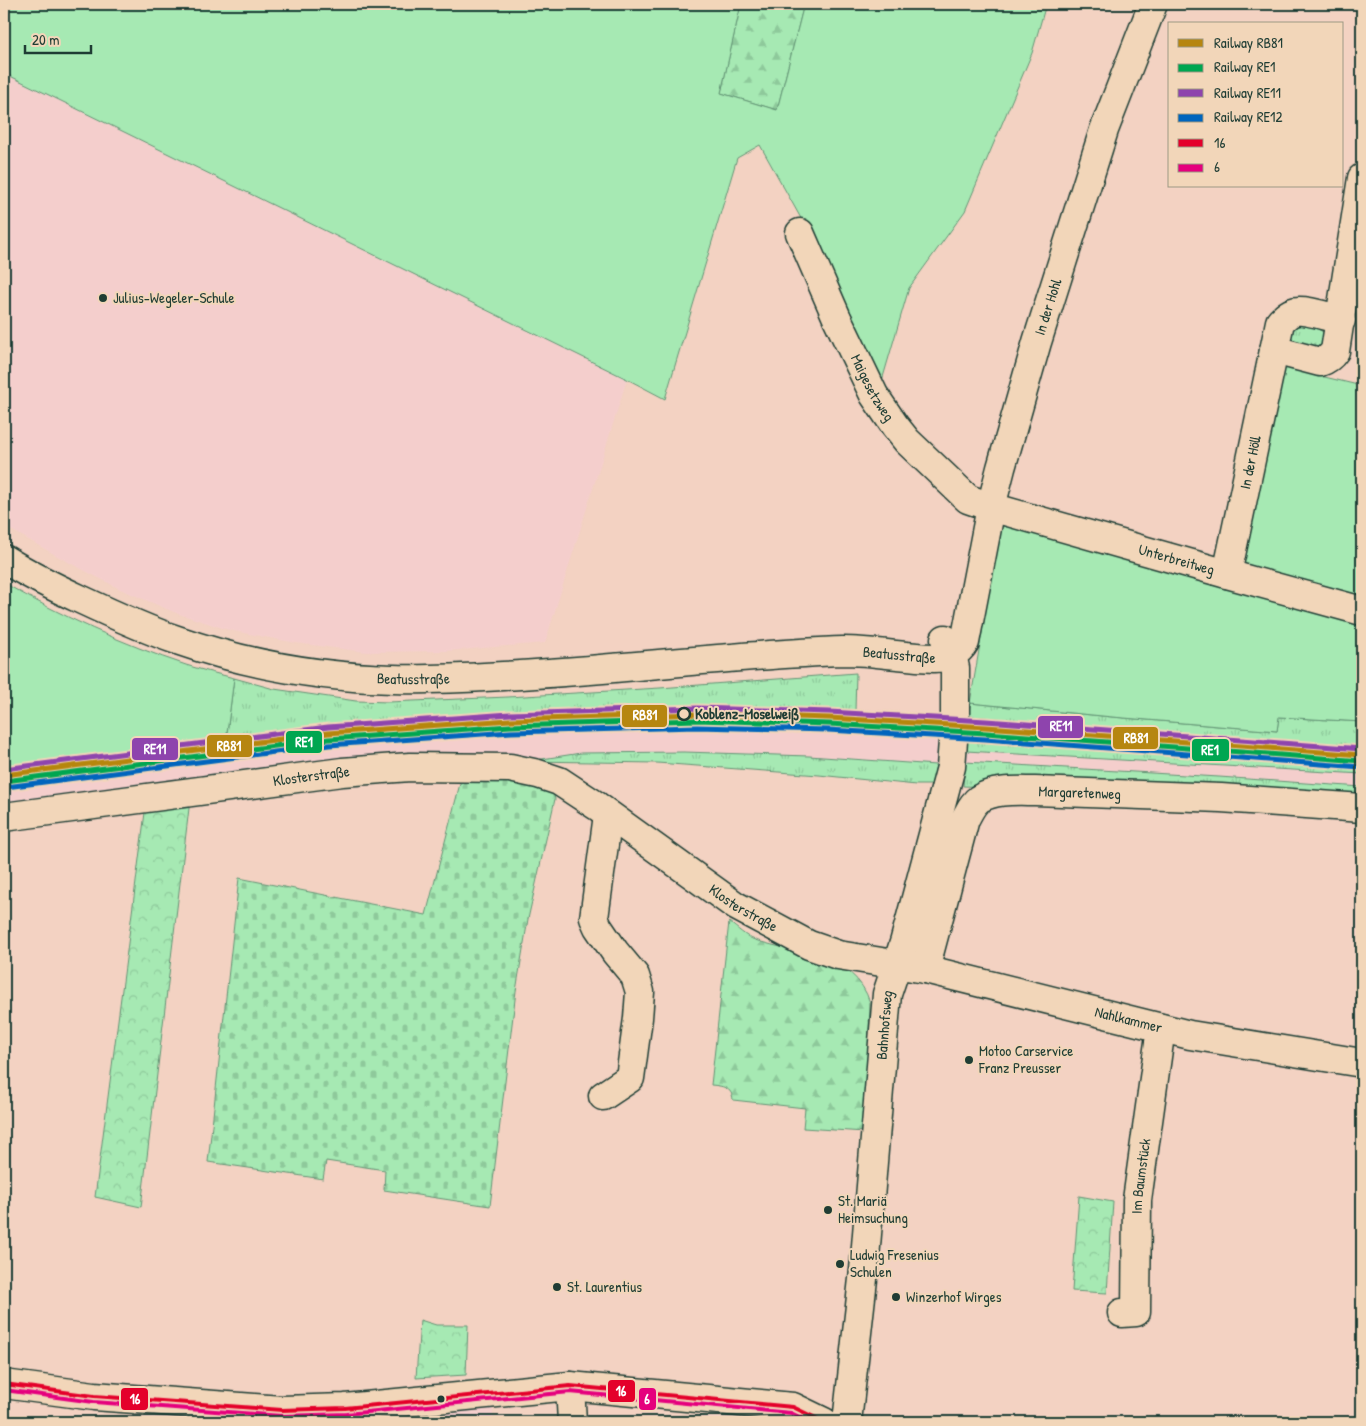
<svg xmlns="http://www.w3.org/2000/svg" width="1366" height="1426" viewBox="0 0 1366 1426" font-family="'Patrick Hand',sans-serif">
  <defs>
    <pattern id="grass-tufts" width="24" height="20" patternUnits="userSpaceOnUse" patternTransform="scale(1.25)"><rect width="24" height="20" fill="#a6e9b3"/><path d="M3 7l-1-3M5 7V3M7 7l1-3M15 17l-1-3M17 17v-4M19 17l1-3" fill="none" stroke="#8ec99b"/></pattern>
    <pattern id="forest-firs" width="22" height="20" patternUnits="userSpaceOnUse" patternTransform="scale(1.25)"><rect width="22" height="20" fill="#a6e9b3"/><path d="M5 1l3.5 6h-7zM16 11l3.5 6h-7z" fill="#8ec99b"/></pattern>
    <pattern id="cemetery-stones" width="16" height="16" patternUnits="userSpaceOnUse" patternTransform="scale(1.25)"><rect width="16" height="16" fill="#a6e9b3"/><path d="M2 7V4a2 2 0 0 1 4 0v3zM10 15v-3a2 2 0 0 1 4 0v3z" fill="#8ec99b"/></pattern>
    <pattern id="park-crowns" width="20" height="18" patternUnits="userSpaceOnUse" patternTransform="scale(1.25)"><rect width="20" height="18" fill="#a6e9b3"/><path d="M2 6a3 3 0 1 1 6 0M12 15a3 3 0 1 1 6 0" fill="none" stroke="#8ec99b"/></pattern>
  </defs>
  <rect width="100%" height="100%" fill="#f3d2c2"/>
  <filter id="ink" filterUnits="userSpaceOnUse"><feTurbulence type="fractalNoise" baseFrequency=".02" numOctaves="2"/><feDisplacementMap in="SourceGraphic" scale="10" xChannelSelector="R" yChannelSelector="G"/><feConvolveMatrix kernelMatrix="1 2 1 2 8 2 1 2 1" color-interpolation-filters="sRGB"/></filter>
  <g filter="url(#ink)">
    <g fill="#f4cecc">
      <polygon points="4,73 627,379 545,643 446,651 366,652 296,643 229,630 176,613 120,589 68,562 4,526"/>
      <polygon points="679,709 778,709 867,711 941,714 936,765 850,759 581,753 529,761 4,804 4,767 186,747 368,723 583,711"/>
      <polygon points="969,716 1362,747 1362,761 968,733"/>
      <polygon points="966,751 1362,774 1362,787 1219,777 965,762"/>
      <polygon points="492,1406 494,1422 373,1422 373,1415"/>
    </g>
    <g fill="url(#grass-tufts)" stroke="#629374">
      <path d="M1297,326C1308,326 1320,327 1327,336L1323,350L1283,338L1291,329Z"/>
      <polygon points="856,673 855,711 778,709 583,711 368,723 226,741 234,678 274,689 356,701 389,702 508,697 660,688"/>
      <polygon points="970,703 1112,717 1277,731 1279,717 1362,722 1362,747 969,716"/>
      <polygon points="968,733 1362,761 1362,774 966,751"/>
      <polygon points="684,752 809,756 936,765 932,785 916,785 819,775 657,763 529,761 581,753"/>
      <polygon points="965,762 1219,777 1362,787 1362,800 963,786"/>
    </g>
    <g fill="url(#forest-firs)" stroke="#629374">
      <polygon points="741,4 804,4 777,110 721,93"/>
      <path d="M729,922C737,928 746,937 755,940C796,954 855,953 870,1003L865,1132L803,1128L805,1108L733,1100C732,1087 722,1086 711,1085Z"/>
    </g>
    <polygon fill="url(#cemetery-stones)" stroke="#629374" points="463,772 500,775 553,792 555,799 528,919 516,991 490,1206 384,1190 385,1170 326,1161 323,1179 208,1162 239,878 426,915"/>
    <g fill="url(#park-crowns)" stroke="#629374">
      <polygon points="190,800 141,1207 95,1197 146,805"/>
      <polygon points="1079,1196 1113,1202 1107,1293 1072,1291"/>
      <polygon points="420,1320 436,1325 468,1325 466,1375 416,1378"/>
    </g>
    <g fill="#a6e9b3" stroke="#629374">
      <polygon points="4,4 741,4 721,93 777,110 804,4 1046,4 1032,53 965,211 909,288 879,391 803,222 760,145 737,158 665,399 627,379 4,73"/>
      <polygon points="1283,367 1362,386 1362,722 1279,717 1277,731 1112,717 970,703 1002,515 1237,585"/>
      <path d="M4,583C61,616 123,644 186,665C202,670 218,674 234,678L226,741L186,747L4,767Z"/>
    </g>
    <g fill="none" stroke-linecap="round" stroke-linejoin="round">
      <defs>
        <g id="minor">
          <path id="s1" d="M800,233L837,318L874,395L895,426L907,441L968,499L991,507L1227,574L1362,611"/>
          <path d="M1274,350L1320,362C1327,360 1331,357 1335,351L1362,178"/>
          <path id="s2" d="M4,559C28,574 54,587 80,599C112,614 144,629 177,640C246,664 320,677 393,679C430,680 467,678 503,676C617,670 729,655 843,651C873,651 904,657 934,658C947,658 959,653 965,642L991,507L1001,468L1037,342L1104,130L1153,4"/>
          <path id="s3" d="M1227,574L1280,322C1284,318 1287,314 1293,312C1302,308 1329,317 1341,320"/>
          <path id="s4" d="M4,817L342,772L410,767L510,768L538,774L559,781L597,806L736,906L809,945L838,955L925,969L1190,1035L1362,1063"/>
          <path id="s5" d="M925,969L965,819C969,812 972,804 979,799C995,789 1017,791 1035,791L1221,798L1362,808"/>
          <polyline points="603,1096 630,1078 638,1018 640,992 635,976 615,952 598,927 594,918 608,815"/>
          <path id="s6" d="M1122,1313L1136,1312L1137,1200L1161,1028"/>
          <polyline points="4,1384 94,1396 282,1410 345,1408 570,1386 793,1407 824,1422"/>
          <polyline points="570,1386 572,1422"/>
          <path id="s7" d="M847,1422L864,1270L887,994L904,943L951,767L955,715V668L952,655L945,639"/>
        </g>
      </defs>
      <use href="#minor" stroke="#1f3d34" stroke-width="31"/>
      <use href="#minor" stroke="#f2d6b9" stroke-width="28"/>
      <defs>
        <polyline id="bus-1" points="4,1384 94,1396 282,1410 345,1408 570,1386 793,1407 824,1422"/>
        <polyline id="bus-2" points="4,1390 94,1402 282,1416 346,1414 570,1392 791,1413 810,1422"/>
      </defs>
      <use href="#bus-1" stroke="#f2d6b9" stroke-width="8"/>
      <use href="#bus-2" stroke="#f2d6b9" stroke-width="8"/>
      <use href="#bus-1" stroke="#e4002b" stroke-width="4"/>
      <use href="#bus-2" stroke="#e5007d" stroke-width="4"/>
      <defs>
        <polyline id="rail-1" points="4,775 328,733 510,720 697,714 829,718 986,727 1362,755"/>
        <polyline id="rail-2" points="5,781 329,739 510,726 697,720 829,724 986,733 1362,761"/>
        <polyline id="rail-3" points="4,769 328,727 510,714 697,708 829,712 986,721 1362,749"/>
        <polyline id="rail-4" points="6,787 329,745 511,732 697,727 828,730 985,739 1361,767"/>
      </defs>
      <use href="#rail-1" stroke="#f2d6b9" stroke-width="9"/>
      <use href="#rail-2" stroke="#f2d6b9" stroke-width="9"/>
      <use href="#rail-3" stroke="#f2d6b9" stroke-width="9"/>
      <use href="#rail-4" stroke="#f2d6b9" stroke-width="9"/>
      <use href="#rail-1" stroke="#b68610" stroke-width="5"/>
      <use href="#rail-2" stroke="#00a651" stroke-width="5"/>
      <use href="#rail-3" stroke="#8e44ad" stroke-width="5"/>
      <use href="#rail-4" stroke="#0065bd" stroke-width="5"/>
    </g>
  </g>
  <g fill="#1f3d34" stroke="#f2d6b9" stroke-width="2">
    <circle cx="103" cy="298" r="5"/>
    <circle cx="969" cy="1060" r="5"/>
    <circle cx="828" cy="1210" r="5"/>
    <circle cx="840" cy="1264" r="5"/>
    <circle cx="557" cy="1287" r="5"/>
    <circle cx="896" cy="1297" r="5"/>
    <circle cx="441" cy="1399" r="4.5"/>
  </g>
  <circle fill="#f2d6b9" stroke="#1f3d34" stroke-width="2.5" cx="684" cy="714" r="6"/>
  <g text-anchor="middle" stroke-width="4" stroke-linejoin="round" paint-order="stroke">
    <g font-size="15" fill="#1f3d34" stroke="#f2d6b9" text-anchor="start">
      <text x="113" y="303">Julius-Wegeler-Schule</text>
      <text x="979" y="1056">Motoo Carservice<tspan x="979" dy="17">Franz Preusser</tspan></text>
      <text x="838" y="1206">St. Mariä<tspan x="838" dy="17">Heimsuchung</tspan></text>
      <text x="850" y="1260">Ludwig Fresenius<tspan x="850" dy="17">Schulen</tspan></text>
      <text x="567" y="1292">St. Laurentius</text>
      <text x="906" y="1302">Winzerhof Wirges</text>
    </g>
    <g font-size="15" fill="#1f3d34" stroke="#f2d6b9">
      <text dy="5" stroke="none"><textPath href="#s2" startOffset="1336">In der Hohl</textPath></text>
      <text dy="5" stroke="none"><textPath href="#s1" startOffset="171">Maigesetzweg</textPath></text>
      <text dy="5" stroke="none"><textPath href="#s3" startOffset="114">In der Höll</textPath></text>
      <text dy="5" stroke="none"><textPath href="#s1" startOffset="536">Unterbreitweg</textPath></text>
      <text dy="5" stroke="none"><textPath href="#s2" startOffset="919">Beatusstraße</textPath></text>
      <text dy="5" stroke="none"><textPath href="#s2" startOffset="432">Beatusstraße</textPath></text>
      <text dy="5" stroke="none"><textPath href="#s4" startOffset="310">Klosterstraße</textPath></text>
      <text dy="5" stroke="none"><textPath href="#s5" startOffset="282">Margaretenweg</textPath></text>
      <text dy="5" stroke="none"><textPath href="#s4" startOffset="784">Klosterstraße</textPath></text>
      <text dy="5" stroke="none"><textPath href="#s4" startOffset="1188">Nahlkammer</textPath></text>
      <text dy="5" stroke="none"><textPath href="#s7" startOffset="399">Bahnhofsweg</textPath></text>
      <text dy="5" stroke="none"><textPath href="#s6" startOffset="150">Im Baumstück</textPath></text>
    </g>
    <g font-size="15" font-weight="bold" fill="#1f3d34" stroke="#f2d6b9" text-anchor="start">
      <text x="695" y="719">Koblenz-Moselweiß</text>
    </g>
  </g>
  <g stroke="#f2d6b9" stroke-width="2">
    <rect x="621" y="704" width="47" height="24" rx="5" fill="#b68610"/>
    <rect x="1037" y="715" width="47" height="24" rx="5" fill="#8e44ad"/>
    <rect x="1112" y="726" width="47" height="24" rx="5" fill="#b68610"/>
    <rect x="285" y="730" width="38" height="24" rx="5" fill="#00a651"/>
    <rect x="206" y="734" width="47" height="24" rx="5" fill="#b68610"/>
    <rect x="131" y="737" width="48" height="24" rx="5" fill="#8e44ad"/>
    <rect x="1191" y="738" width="39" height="24" rx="5" fill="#00a651"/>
    <rect x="607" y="1379" width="29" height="24" rx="5" fill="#e4002b"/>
    <rect x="120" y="1387" width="29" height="24" rx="5" fill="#e4002b"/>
    <rect x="638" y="1387" width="19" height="24" rx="5" fill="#e5007d"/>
  </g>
  <g font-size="14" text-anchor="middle" font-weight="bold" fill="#fff">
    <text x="645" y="720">RB81</text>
    <text x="1061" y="731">RE11</text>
    <text x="1136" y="743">RB81</text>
    <text x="304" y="747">RE1</text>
    <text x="229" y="751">RB81</text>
    <text x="155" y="754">RE11</text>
    <text x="1210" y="755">RE1</text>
    <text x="621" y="1396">16</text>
    <text x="135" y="1404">16</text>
    <text x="647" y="1404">6</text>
  </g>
  <rect width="1366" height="1426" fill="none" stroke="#f2d6b9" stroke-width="20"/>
  <rect x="10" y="10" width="1346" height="1406" fill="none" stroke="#1f3d34" stroke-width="2" filter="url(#ink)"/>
  <rect x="1168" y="22" width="175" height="165" fill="#f2d6b9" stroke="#9e9984"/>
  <rect x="1178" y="39" width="25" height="8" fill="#b68610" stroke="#9e9984"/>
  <text x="1214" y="48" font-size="15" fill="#1f3d34">Railway RB81</text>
  <rect x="1178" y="64" width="25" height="8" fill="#00a651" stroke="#9e9984"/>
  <text x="1214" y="72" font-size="15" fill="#1f3d34">Railway RE1</text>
  <rect x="1178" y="89" width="25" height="8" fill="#8e44ad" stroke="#9e9984"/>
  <text x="1214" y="98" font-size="15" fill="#1f3d34">Railway RE11</text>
  <rect x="1178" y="114" width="25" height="8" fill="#0065bd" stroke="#9e9984"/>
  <text x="1214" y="122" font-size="15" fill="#1f3d34">Railway RE12</text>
  <rect x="1178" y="139" width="25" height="8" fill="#e4002b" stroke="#9e9984"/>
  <text x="1214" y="148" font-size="15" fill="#1f3d34">16</text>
  <rect x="1178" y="164" width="25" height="8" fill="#e5007d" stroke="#9e9984"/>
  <text x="1214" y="172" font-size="15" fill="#1f3d34">6</text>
  <path d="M25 45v8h66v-8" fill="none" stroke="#1f3d34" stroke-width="2.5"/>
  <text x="32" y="45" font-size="15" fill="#1f3d34" stroke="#f2d6b9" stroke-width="4" paint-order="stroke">20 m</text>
</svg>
